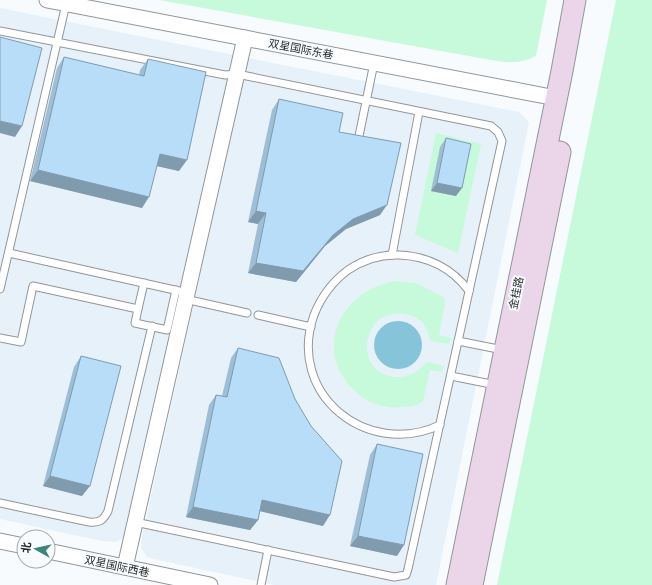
<svg xmlns="http://www.w3.org/2000/svg" width="652" height="585" viewBox="0 0 652 585" font-family="'Noto Sans','Noto Sans SC',sans-serif">
  <rect width="100%" height="100%" fill="#f7fbfe"/>
  <g fill="#e6f1f9">
    <polygon points="0,8 233,55 123,538 116,542 102,541 0,519"/>
    <polygon points="248,58 519,112 529,122 436,585 274,585 154,559 147,557 141,548 142,537"/>
  </g>
  <g fill="#c6fada">
    <path d="M159,0H547L536,56C519,64 509,63 491,60Z"/>
    <polygon points="616,0 652,0 652,585 497,585"/>
    <polygon points="436,133 481,144 458,253 415,235"/>
    <path d="M396,281L416,283L443,297L445,300V304L439,335L451,338L449,344L431,341C425,324 422,316 403,314C360,309 353,373 395,377C409,378 418,372 427,362L444,366L442,372L430,370L423,401C417,407 407,406 400,407C391,408 384,407 376,404C361,399 350,388 342,375C318,332 351,288 396,281Z"/>
  </g>
  <circle fill="#86c4d9" cx="398" cy="345" r="24"/>
  <g fill="none" stroke-linecap="round" stroke-linejoin="round">
    <defs>
      <g id="lane">
        <polyline points="0,31 225,75 237,74 491,126 498,132 502,141 408,569 406,575 394,577 135,522"/>
        <polyline points="359,136 374,63"/>
        <polyline points="9,253 179,291"/>
        <polyline points="392,255 419,112"/>
        <polyline points="0,289 66,4"/>
        <polyline points="185,299 247,313"/>
        <polyline points="138,309 144,283"/>
        <polyline points="258,315 311,327"/>
        <polyline points="0,338 21,342 33,286 138,309 135,323 167,330 176,290"/>
        <polyline points="458,341 503,350"/>
        <polyline points="451,376 496,385"/>
        <path d="M440,425C367,459 286,394 314,315C321,297 332,282 348,270C363,260 381,254 399,255C427,256 452,268 469,291"/>
        <path d="M0,503L89,522C99,523 103,521 108,511L152,326"/>
        <polyline points="261,585 268,550"/>
      </g>
      <g id="street">
        <polyline points="47,0 556,98"/>
        <polyline points="0,541 24,546"/>
        <polyline points="48,551 210,585"/>
        <polyline points="125,567 245,38"/>
      </g>
      <g id="secondary">
        <polyline points="457,585 562,71 575,0"/>
        <polyline points="472,585 560,152"/>
      </g>
    </defs>
    <use href="#lane" stroke="#929699" stroke-width="9"/>
    <use href="#street" stroke="#929699" stroke-width="17"/>
    <use href="#secondary" stroke="#929699" stroke-width="23"/>
    <use href="#lane" stroke="#fff" stroke-width="7"/>
    <use href="#street" stroke="#fff" stroke-width="15"/>
    <use href="#secondary" stroke="#ead5e9" stroke-width="21"/>
  </g>
  <g fill="#9ebed6">
    <polygon points="64,57 139,75 140,70 148,59 179,171 157,166 142,208 30,181 57,68"/>
    <polygon points="279,99 339,132 380,215 346,229 325,246 296,282 248,273 258,224 248,222 272,110"/>
    <polygon points="446,138 456,196 431,191 440,147"/>
    <polygon points="238,348 323,526 260,511 258,520 250,530 186,517 209,405 216,395 222,396 231,358"/>
    <polygon points="81,356 82,496 43,486 74,367"/>
    <polygon points="377,444 397,556 350,546 370,455"/>
  </g>
  <g fill="#819bae">
    <polygon points="0,121 22,126 15,137 0,133"/>
    <polygon points="160,154 187,160 179,171 152,165"/>
    <polygon points="38,170 149,197 142,208 30,181"/>
    <polygon points="437,183 462,188 456,196 431,191"/>
    <polygon points="387,205 380,215 346,229 325,246 296,282 248,273 256,263 333,235 353,219"/>
    <polygon points="256,211 266,213 258,224 248,222"/>
    <polygon points="50,476 90,486 82,496 43,486"/>
    <polygon points="262,500 330,515 323,526 255,510"/>
    <polygon points="193,507 258,520 250,530 186,517"/>
    <polygon points="358,536 404,545 397,556 350,546"/>
  </g>
  <g fill="#b8ddf9" stroke="#819bae">
    <polygon points="0,37 42,48 22,126 0,121"/>
    <polygon points="64,57 144,76 148,59 206,72 187,160 160,154 149,197 38,170"/>
    <polygon points="279,99 343,113 339,132 401,143 387,205 353,219 333,235 303,271 256,263 266,213 256,211"/>
    <polygon points="446,138 471,144 462,188 437,183"/>
    <polygon points="238,348 279,358 295,399 311,426 342,461 330,515 262,500 258,520 193,507 216,395 227,397"/>
    <polygon points="81,356 121,366 90,486 50,476"/>
    <polygon points="377,444 423,454 404,545 358,536"/>
  </g>
  <g text-anchor="middle" stroke-width="4" stroke-linejoin="round" paint-order="stroke">
    <g font-size="11" fill="#2a2c2d" stroke="#f7fbfe">
      <text transform="translate(301 49) rotate(11)" y="4">双星国际东巷</text>
      <text transform="translate(516 293) rotate(-78)" y="4">金桂路</text>
      <text transform="translate(117 566) rotate(12)" y="4">双星国际西巷</text>
    </g>
  </g>
  <g transform="translate(36 549) rotate(278)"><circle r="19" fill="#f7fbfe" stroke="#a5a8aa"/>
  <path d="M0-3L7 15L0 10L-7 15Z" fill="#3d847f"/>
  <text y="-6" font-size="11" font-weight="bold" text-anchor="middle" fill="#2a2c2d">北</text>
  </g>
</svg>
